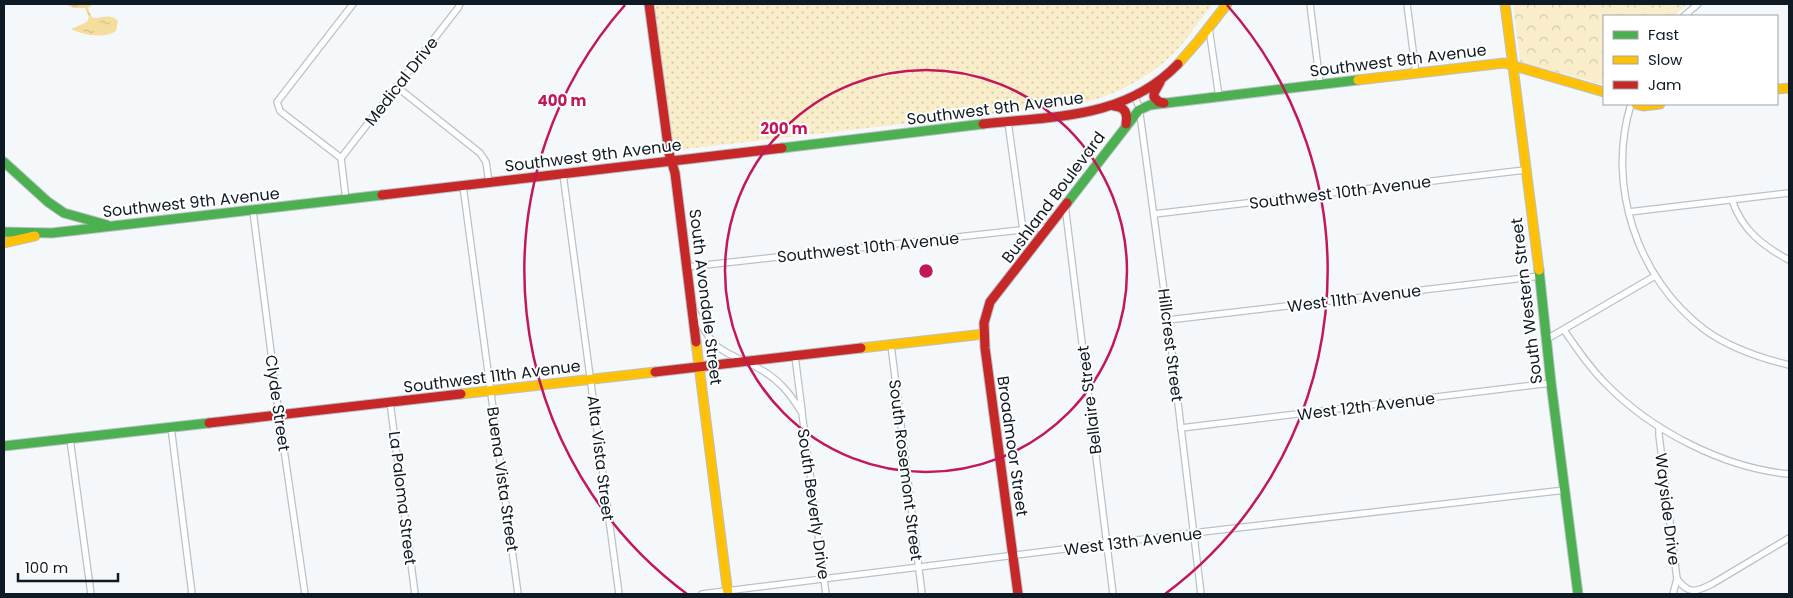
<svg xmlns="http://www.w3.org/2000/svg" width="1793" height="598" viewBox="0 0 1793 598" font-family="Poppins,sans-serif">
  <defs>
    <pattern id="grass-dots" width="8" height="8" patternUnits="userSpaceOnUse" patternTransform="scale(1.25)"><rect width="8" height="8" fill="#f9edca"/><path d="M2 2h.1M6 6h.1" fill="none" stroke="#d4cbad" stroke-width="1.8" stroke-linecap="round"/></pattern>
    <pattern id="park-crowns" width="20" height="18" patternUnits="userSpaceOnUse" patternTransform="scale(1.25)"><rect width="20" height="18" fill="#f9edca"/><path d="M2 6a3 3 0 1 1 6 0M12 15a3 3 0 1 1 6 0" fill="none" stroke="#d4cbad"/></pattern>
    <pattern id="water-ripples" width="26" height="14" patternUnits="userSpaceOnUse" patternTransform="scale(1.25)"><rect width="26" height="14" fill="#f5de9d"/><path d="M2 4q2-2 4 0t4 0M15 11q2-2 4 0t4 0" fill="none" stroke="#d1be87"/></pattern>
  </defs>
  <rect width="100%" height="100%" fill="#f5f8fb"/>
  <path fill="url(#grass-dots)" d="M653,4H1213C1197,23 1183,47 1163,63C1139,83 1113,95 1083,103L677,150L673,149L671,143Z"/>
  <polygon fill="url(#park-crowns)" points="1513,4 1687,4 1674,16 1604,16 1604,85 1520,62"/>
  <path fill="url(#water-ripples)" d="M66,4H93L88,8L91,16L93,18C103,18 111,13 118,21L116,31C104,39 83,35 71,29L87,22L89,17L85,8H73Z"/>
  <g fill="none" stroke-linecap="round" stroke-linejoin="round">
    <defs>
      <g id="street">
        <polyline points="1310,4 1320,84"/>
        <polyline points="1407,4 1416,74"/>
        <polyline points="1684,16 1698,4"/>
        <polyline points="1209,28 1219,97"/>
        <polyline points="397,87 480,153 486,162 489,183"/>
        <polyline points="1135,97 1139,107 1168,320 1201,594"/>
        <path d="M1631,104C1606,185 1637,279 1705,330C1730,348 1760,358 1789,365"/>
        <polyline points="1008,122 1023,230"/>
        <polyline points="341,158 458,8 460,4"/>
        <polyline points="563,174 619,594"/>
        <polyline points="463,186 518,594"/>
        <polyline points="346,200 341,158 280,111 277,102 353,4"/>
        <path d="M1732,200C1742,230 1763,246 1789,260"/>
        <polyline points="1065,205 1113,594"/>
        <polyline points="253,211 279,415 305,594"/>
        <polyline points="1629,212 1789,193"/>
        <polyline points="1154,214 1525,170"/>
        <polyline points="687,267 1048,227"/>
        <path d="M694,311C701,324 707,337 718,347C730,356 743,360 756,367C778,378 790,393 802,413L826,594"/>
        <polyline points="1168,320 1540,276"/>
        <path d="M1564,330C1577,349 1590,368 1606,384C1652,431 1724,468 1789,474"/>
        <polyline points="1547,339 1655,276"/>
        <polyline points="891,345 922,594"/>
        <polyline points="795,356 802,411"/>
        <polyline points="390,402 415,594"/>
        <polyline points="171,427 192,594"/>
        <path d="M1659,427V435L1677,579C1689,595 1696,592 1712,584L1789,538"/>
        <polyline points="1181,428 1551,383"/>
        <polyline points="70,439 91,594"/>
        <polyline points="702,594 1193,533 1565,490"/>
        <polyline points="1673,594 1677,579"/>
      </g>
      <g id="fast">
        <polyline points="782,148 983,124"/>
        <polyline points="4,162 48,202 64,213 107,225"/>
        <polyline points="1067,203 1139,110 1150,105 1358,80"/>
        <polyline points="4,232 52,233 382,195"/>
        <polyline points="1539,270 1551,383 1578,594"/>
        <polyline points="4,446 209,423"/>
      </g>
      <g id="slow">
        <polyline points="1505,4 1539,270"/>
        <polyline points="1178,64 1199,40 1227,4"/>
        <polyline points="1358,80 1504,63 1604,92"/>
        <polyline points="1777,89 1789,88"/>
        <polyline points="1636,104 1643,106 1660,104"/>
        <polyline points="4,243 35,236"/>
        <polyline points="696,342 728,594"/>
        <polyline points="861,348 984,334"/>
        <polyline points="461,394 655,372"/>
      </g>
      <g id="jam">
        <polyline points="649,4 669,153 675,173 696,342"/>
        <polyline points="1160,82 1154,93 1154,97 1159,102 1164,103"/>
        <path d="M1114,106C1125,107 1128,113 1126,124"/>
        <path d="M983,124C1054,116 1125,119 1178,64"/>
        <polyline points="382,195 782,148"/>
        <polyline points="655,372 861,348"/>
        <polyline points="209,423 461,394"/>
        <polyline points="1018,594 985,348 984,323 990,302 1067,203"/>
      </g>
    </defs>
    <use href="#street" stroke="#bac2c8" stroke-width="8"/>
    <use href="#fast" stroke="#bac2c8" stroke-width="11"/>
    <use href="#slow" stroke="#bac2c8" stroke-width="11"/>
    <use href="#jam" stroke="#bac2c8" stroke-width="11"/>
    <use href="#street" stroke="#fefefe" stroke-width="5.5"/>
    <use href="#fast" stroke="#4caf50" stroke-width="9"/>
    <use href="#slow" stroke="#ffc107" stroke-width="9"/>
    <use href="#jam" stroke="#c62828" stroke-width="9"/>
  </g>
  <g fill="none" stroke="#c2185b" stroke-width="2.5">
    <circle cx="926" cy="271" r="201"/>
    <path d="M687 594A402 402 0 0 1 625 5M1227 5A402 402 0 0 1 1165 594"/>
  </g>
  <g text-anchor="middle" stroke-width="4" stroke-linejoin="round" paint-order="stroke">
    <g font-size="16" fill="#0e1b24" stroke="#fff">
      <text transform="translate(1398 60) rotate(-7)" y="6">Southwest 9th Avenue</text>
      <text transform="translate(401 81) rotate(-52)" y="6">Medical Drive</text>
      <text transform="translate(995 108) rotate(-7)" y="6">Southwest 9th Avenue</text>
      <text transform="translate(593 155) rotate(-7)" y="6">Southwest 9th Avenue</text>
      <text transform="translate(1340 192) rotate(-7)" y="6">Southwest 10th Avenue</text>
      <text transform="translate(1053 197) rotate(-53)" y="6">Bushland Boulevard</text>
      <text transform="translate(191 202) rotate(-6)" y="6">Southwest 9th Avenue</text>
      <text transform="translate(868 247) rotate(-6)" y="6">Southwest 10th Avenue</text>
      <text transform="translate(706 297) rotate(83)" y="6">South Avondale Street</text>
      <text transform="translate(1354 298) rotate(-7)" y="6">West 11th Avenue</text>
      <text transform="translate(1526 301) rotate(-97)" y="6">South Western Street</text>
      <text transform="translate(1171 345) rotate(83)" y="6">Hillcrest Street</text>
      <text transform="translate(492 376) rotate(-7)" y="6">Southwest 11th Avenue</text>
      <text transform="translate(1089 400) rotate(-97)" y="6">Bellaire Street</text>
      <text transform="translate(278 403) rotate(82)" y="6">Clyde Street</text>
      <text transform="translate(1366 406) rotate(-7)" y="6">West 12th Avenue</text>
      <text transform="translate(1013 446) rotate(82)" y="6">Broadmoor Street</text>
      <text transform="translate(601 458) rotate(83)" y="6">Alta Vista Street</text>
      <text transform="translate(906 470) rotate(83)" y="6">South Rosemont Street</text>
      <text transform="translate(503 479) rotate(82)" y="6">Buena Vista Street</text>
      <text transform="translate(403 498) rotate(83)" y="6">La Paloma Street</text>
      <text transform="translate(814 504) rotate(82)" y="6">South Beverly Drive</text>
      <text transform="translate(1668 509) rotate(83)" y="6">Wayside Drive</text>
      <text transform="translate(1133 541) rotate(-7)" y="6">West 13th Avenue</text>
    </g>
  </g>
  <circle cx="926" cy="271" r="8" fill="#c2185b" stroke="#fff" stroke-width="2.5"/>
  <g font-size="15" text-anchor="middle" font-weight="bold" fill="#c2185b" stroke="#fff" stroke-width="4" stroke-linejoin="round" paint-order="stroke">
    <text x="562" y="106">400 m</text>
    <text x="784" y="134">200 m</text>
  </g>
  <rect width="1793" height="598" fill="none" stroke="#0e1b24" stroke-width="10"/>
  <rect x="1603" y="15" width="175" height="90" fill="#ffffff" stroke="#9fa4a7"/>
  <rect x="1613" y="31" width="25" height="8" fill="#4caf50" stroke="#9fa4a7"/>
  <text x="1648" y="40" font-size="15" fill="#0e1b24">Fast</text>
  <rect x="1613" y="56" width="25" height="8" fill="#ffc107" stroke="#9fa4a7"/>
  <text x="1648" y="65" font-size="15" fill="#0e1b24">Slow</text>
  <rect x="1613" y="81" width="25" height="8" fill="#c62828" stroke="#9fa4a7"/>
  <text x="1648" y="90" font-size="15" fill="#0e1b24">Jam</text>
  <path d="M18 573v8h100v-8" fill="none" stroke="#0e1b24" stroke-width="2.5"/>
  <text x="25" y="573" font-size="15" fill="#0e1b24" stroke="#ffffff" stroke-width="4" paint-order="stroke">100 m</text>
</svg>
